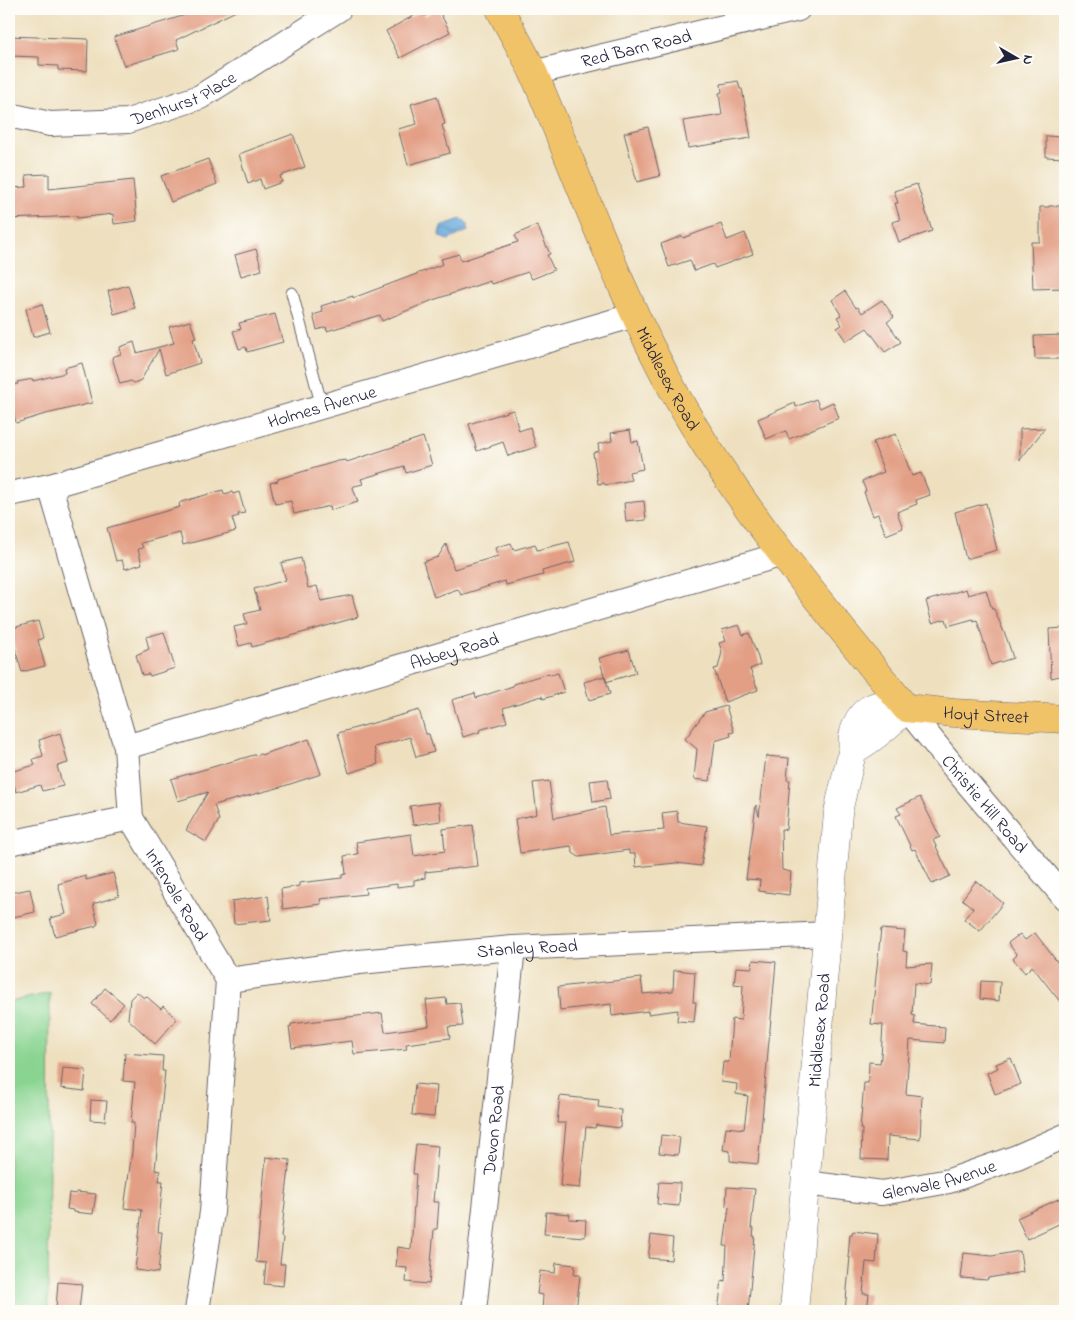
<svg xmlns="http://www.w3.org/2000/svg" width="1074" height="1320" viewBox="0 0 1074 1320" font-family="'Indie Flower',sans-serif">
  <defs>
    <pattern id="water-waves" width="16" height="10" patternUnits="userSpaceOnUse" patternTransform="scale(1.25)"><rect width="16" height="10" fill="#67a8db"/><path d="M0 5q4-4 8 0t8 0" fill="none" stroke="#5488b3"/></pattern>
  </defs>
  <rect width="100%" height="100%" fill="#fdfcf7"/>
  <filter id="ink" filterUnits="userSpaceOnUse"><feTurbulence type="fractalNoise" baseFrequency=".02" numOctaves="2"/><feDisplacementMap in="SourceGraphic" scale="10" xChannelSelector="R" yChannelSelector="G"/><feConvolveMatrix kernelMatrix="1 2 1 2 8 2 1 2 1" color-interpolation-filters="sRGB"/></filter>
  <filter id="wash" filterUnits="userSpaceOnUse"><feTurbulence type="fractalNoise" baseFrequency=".0096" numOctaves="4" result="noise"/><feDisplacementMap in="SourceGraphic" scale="20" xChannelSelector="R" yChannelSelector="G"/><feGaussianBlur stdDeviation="1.12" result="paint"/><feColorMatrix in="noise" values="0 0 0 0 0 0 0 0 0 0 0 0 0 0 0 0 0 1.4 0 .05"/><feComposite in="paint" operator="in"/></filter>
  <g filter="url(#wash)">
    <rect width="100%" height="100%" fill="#eee0bf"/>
    <polygon fill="#89d491" stroke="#567b66" points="50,993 48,1311 9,1311 9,1002"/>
    <polygon fill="url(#water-waves)" stroke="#44658b" points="461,219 464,220 468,224 468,231 448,240 440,237 439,234 441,226"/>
    <g id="blocks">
      <g fill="#e39f85">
        <polygon points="190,9 240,9 176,40 179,49 124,66 114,37 192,13"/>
        <polygon points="438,9 450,32 400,58 386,31 422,11 425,16"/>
        <polygon points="9,36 88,39 87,71 58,70 58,66 39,65 39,57 9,56"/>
        <polygon points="738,81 740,89 742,89 751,138 688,148 683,121 722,115 719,93 722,92 721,84"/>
        <polygon points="437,96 445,124 442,125 450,153 408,165 398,129 417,124 411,104"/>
        <polygon points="648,127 660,176 637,182 624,133"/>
        <polygon points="293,134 305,167 280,176 282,182 263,189 260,179 248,184 239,154"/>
        <polygon points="1046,136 1065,137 1065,158 1046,157"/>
        <polygon points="208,159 217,184 171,202 161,176"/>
        <polygon points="49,174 49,189 133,180 137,221 114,224 113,214 77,218 77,216 9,219 9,188 27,187 26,175"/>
        <polygon points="917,184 932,231 899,242 892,222 900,220 895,203 898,203 894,191"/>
        <polygon points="1049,206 1065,206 1065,288 1033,289 1031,242 1040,242 1040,207 1049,207"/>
        <polygon points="721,224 727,240 745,233 753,254 715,268 713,264 694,271 690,260 669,267 661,244 682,236 683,238"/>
        <polygon points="537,225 550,254 547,255 554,270 532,279 528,272 491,284 490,281 433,300 382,321 380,315 327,331 326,327 317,330 313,315 323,312 321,306 353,296 353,298 443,264 441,259 459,254 461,261 518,242 515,235"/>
        <polygon points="256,249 262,270 241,276 235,255"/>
        <polygon points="128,285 135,308 114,314 108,291"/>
        <polygon points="845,291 856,308 858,307 862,313 882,300 894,317 887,322 901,342 885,352 867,328 846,341 837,328 842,325 837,317 841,315 832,300"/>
        <polygon points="42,304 50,332 33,337 26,309"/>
        <polygon points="275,314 283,342 247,352 246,347 239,349 233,331 241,329 239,323"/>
        <polygon points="190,321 196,338 193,339 200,363 166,374 159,349 141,380 134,383 131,381 120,384 112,357 121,354 120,347 134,342 137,353 174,343 169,327"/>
        <polygon points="1065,335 1065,359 1035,359 1034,336"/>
        <polygon points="82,363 92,403 42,415 16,423 9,398 9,386 18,384 17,382 33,379 33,381 65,373 64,368"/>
        <polygon points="816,399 820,408 833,402 839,418 789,439 786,431 766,439 758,419 795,403 796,407"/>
        <polygon points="513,410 519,431 530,427 536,447 508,456 503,442 477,451 469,424"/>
        <polygon points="1045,428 1020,460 1020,429"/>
        <polygon points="630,430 632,442 638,441 643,469 629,472 631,480 605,485 604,483 598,484 593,453 599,451 598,444 612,441 611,433"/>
        <polygon points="896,434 912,476 921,473 930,495 916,500 917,504 897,512 903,528 886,535 878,514 873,516 864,492 866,491 862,481 884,472 873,442"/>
        <polygon points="423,437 432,465 406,473 404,466 361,479 363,484 354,486 353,488 358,502 331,510 330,506 294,514 291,501 275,504 270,483 278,481 278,479 338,461 346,460 347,462"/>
        <polygon points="223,490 224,494 232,492 233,494 239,492 245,513 238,514 239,516 232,518 236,531 183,545 180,533 171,535 141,543 143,548 138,549 142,564 125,569 122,560 116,561 107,528 180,507 179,504 181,502"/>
        <polygon points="644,501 646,520 626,522 624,503"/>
        <polygon points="986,503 997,550 966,559 955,512"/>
        <polygon points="569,542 575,562 542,571 543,575 506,585 505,581 461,595 458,589 434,597 423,562 438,557 446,544 454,569 498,556 495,548 511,543 514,550 535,544 537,550"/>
        <polygon points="301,558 308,588 317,586 321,601 352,595 358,617 252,647 251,643 239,646 234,627 247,624 244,614 260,610 254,589 286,580 281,563"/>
        <polygon points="966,589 968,595 986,590 992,609 994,609 1007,639 1013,658 991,665 977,620 974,621 973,619 948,626 946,619 932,623 926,601"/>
        <polygon points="38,621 43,638 38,640 45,666 22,672 9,629"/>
        <polygon points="739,625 743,635 749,633 757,654 760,665 750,669 758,690 725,702 714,669 718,668 722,652 719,643 726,641 722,630"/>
        <polygon points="1065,628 1065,675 1051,678 1049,629"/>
        <polygon points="164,632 175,668 150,676 149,674 142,675 136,655 149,649 146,637"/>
        <polygon points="629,650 636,673 606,682 599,658"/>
        <polygon points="549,673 550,675 558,673 564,692 543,699 542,696 503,708 507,722 479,730 480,732 463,737 452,700 475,693 476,698 513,686 513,684"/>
        <polygon points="605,676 610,694 589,700 584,682"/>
        <polygon points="726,706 734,732 730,733 731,736 715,741 710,781 694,779 697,749 685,739 705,712"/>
        <polygon points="419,710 426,734 429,734 434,752 416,757 410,737 374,747 378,764 349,773 338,733"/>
        <polygon points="60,733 68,763 57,766 63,786 42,791 40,785 16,792 10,772 35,765 33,759 43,756 39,740"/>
        <polygon points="309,739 321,774 281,787 214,805 219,820 206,842 186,830 208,792 178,801 171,779 254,755 261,754 261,755"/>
        <polygon points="766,756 789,758 787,780 790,780 786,830 781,829 782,870 791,872 789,895 759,891 760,880 746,879 756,805 759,816"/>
        <polygon points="607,779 610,799 593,802 590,781"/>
        <polygon points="549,781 554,818 605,807 609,835 664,830 662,813 677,811 678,822 707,826 701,866 676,863 636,867 635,854 629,854 629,850 579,857 573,853 571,846 520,853 515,819 537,814 533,783"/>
        <polygon points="920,797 940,837 933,840 950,876 932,884 915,849 912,850 896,816 901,814 897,808"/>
        <polygon points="439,802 441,821 413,825 410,806"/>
        <polygon points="473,825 478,866 425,872 425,878 414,880 414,885 397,887 397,884 365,888 366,894 320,899 321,904 283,909 281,889 299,886 299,883 342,878 342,875 346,874 344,856 358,854 356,842 411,834 414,856 445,851 443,829"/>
        <polygon points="113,873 119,896 93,904 98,924 96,925 96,926 55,936 50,918 66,914 58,884 86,876 86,880"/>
        <polygon points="976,881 1003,903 980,931 964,919 973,908 962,899"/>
        <polygon points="30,889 35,912 9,918 9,893"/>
        <polygon points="268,896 271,920 234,924 232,901"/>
        <polygon points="881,929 905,931 903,951 907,952 906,966 932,964 930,985 914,983 912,1015 915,1016 914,1024 945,1027 944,1043 910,1040 906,1094 922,1096 920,1139 888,1136 887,1160 861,1159 862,1129 860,1129 864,1083 868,1083 869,1062 880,1063 881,1057 883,1025 871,1024"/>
        <polygon points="1035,933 1065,972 1065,1008 1032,966 1025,973 1013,959 1017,955 1008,943 1020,934 1025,940"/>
        <polygon points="753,960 776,962 758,1164 730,1161 730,1151 723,1150 726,1127 744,1129 748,1096 736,1094 737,1084 721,1082 723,1062 729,1062 732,1019 741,1020 743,985 734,984 736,967 752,968"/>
        <polygon points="674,970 695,972 693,1002 696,1002 694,1022 677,1021 678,1010 648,1014 648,1011 612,1016 611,1004 560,1010 558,987 641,978 643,994 673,991"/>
        <polygon points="981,981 1000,982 999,1001 980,999"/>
        <polygon points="105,988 124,1004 110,1020 92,1004"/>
        <polygon points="137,992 144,998 146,996 161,1009 163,1006 177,1019 155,1044 128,1019 130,999"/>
        <polygon points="446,998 447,1004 460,1003 463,1026 448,1027 450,1038 406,1044 407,1049 354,1054 352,1041 292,1048 289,1027 291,1027 291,1024 382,1013 385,1032 429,1026 426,1000"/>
        <polygon points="125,1053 163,1056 162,1071 165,1071 155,1170 160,1171 159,1181 163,1181 158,1232 162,1232 158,1273 135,1270 142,1210 124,1208 132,1152 134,1123 131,1123 135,1082 123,1081"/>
        <polygon points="1011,1058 1021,1084 995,1094 987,1073 998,1068 996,1064"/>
        <polygon points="63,1068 86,1070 84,1091 61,1088"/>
        <polygon points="415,1084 437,1086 434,1117 412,1115"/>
        <polygon points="560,1096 599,1100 598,1107 621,1110 620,1128 596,1125 595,1128 586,1127 580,1188 560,1186 566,1123 557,1123"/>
        <polygon points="91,1100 107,1101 105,1121 90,1120"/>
        <polygon points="661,1135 680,1137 678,1155 659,1153"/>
        <polygon points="416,1144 438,1146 433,1202 439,1202 437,1229 434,1229 429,1284 406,1282 407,1268 396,1267 398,1247 411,1249 416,1174 413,1174"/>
        <polygon points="266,1157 290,1160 281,1237 283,1238 280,1264 285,1264 283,1286 264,1284 266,1263 256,1262"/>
        <polygon points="659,1182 680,1183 679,1206 657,1204"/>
        <polygon points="727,1187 755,1189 751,1228 754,1228 753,1236 755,1236 748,1311 718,1311 722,1280 725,1281 727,1246 724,1246 729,1207 726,1206"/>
        <polygon points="76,1192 96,1194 93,1214 73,1212 73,1210 67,1209 69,1193 76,1194"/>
        <polygon points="1065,1196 1065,1221 1027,1239 1017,1218"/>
        <polygon points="546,1212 570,1214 569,1219 586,1220 585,1237 544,1234"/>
        <polygon points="853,1231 878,1234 876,1263 866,1262 863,1294 869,1294 867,1311 845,1311 850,1257 848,1257 850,1234 852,1234"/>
        <polygon points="651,1235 673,1238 671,1260 648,1258"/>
        <polygon points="1020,1251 1023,1272 988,1278 987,1280 961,1278 964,1253 992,1256"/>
        <polygon points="556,1263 575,1265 574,1275 580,1275 576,1311 542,1311 543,1295 537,1294 540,1271 555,1273"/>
        <polygon points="58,1282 82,1284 79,1310 56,1308"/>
      </g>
    </g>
  </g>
  <g filter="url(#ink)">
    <use href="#blocks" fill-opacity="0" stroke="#696469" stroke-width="1"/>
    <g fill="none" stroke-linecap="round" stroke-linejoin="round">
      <defs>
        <polyline id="service" points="292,293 322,407"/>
        <g id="minor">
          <path id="s1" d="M533,73L798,9"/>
          <path id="s2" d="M9,115L50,124L128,121L200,97L339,9"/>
          <path id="s3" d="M50,486L126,747L131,818L228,980L212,1212L197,1311"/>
          <path id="s4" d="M9,494L50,486L635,315"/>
          <path id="s5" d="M906,708L953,766L1065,898"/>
          <path id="s6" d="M126,747L783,554"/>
          <polyline points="9,843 131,818"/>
          <path id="s7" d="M228,980L359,962L513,948L828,934"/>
          <path id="s8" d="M806,1183L882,1193L949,1181L1017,1157L1065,1136"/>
          <path id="s9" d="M474,1311L513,948"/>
        </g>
        <g id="tertiary">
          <path id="s10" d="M794,1311L838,813C842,792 848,772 852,752C853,746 852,741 853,736C860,706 879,700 906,708C890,724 873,739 853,750"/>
        </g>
        <g id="primary">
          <path id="s11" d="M500,9C511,31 524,52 534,74C581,183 620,296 678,399C740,509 826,610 906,708L954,713L1065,719"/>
        </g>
      </defs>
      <use href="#service" stroke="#696469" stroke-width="13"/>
      <use href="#minor" stroke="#696469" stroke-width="26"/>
      <use href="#tertiary" stroke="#696469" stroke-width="29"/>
      <use href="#primary" stroke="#696469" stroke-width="29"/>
      <use href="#service" stroke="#fff" stroke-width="11"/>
      <use href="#minor" stroke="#fff" stroke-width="24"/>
      <use href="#tertiary" stroke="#fff" stroke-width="28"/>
      <use href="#primary" stroke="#f1c369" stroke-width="28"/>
    </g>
  </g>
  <g text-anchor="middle" stroke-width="5" stroke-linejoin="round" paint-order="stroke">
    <g font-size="18" fill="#22223b" stroke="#fdfcf7">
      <text dy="6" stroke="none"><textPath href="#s1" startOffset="106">Red Barn Road</textPath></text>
      <text dy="6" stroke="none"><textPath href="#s2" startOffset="180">Denhurst Place</textPath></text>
      <text dy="6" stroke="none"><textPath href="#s11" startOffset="406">Middlesex Road</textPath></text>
      <text dy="6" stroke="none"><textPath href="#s4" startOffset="325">Holmes Avenue</textPath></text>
      <text dy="6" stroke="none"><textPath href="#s6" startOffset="342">Abbey Road</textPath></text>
      <text dy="6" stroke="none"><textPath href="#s11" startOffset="894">Hoyt Street</textPath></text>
      <text dy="6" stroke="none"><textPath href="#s5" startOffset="124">Christie Hill Road</textPath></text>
      <text dy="6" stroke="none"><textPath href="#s3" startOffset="432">Intervale Road</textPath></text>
      <text dy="6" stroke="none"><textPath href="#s7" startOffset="301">Stanley Road</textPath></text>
      <text dy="6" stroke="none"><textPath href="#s10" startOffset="282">Middlesex Road</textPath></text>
      <text dy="6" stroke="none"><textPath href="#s9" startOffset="182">Devon Road</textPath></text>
      <text dy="6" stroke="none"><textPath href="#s8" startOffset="135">Glenvale Avenue</textPath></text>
    </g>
  </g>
  <rect width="1074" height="1320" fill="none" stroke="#fdfcf7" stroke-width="30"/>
  <g transform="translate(1016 58) rotate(99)" stroke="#fdfcf7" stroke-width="4" paint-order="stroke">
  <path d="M0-4L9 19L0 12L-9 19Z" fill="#22223b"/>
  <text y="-8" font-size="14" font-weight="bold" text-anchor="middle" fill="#22223b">N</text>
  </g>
</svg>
